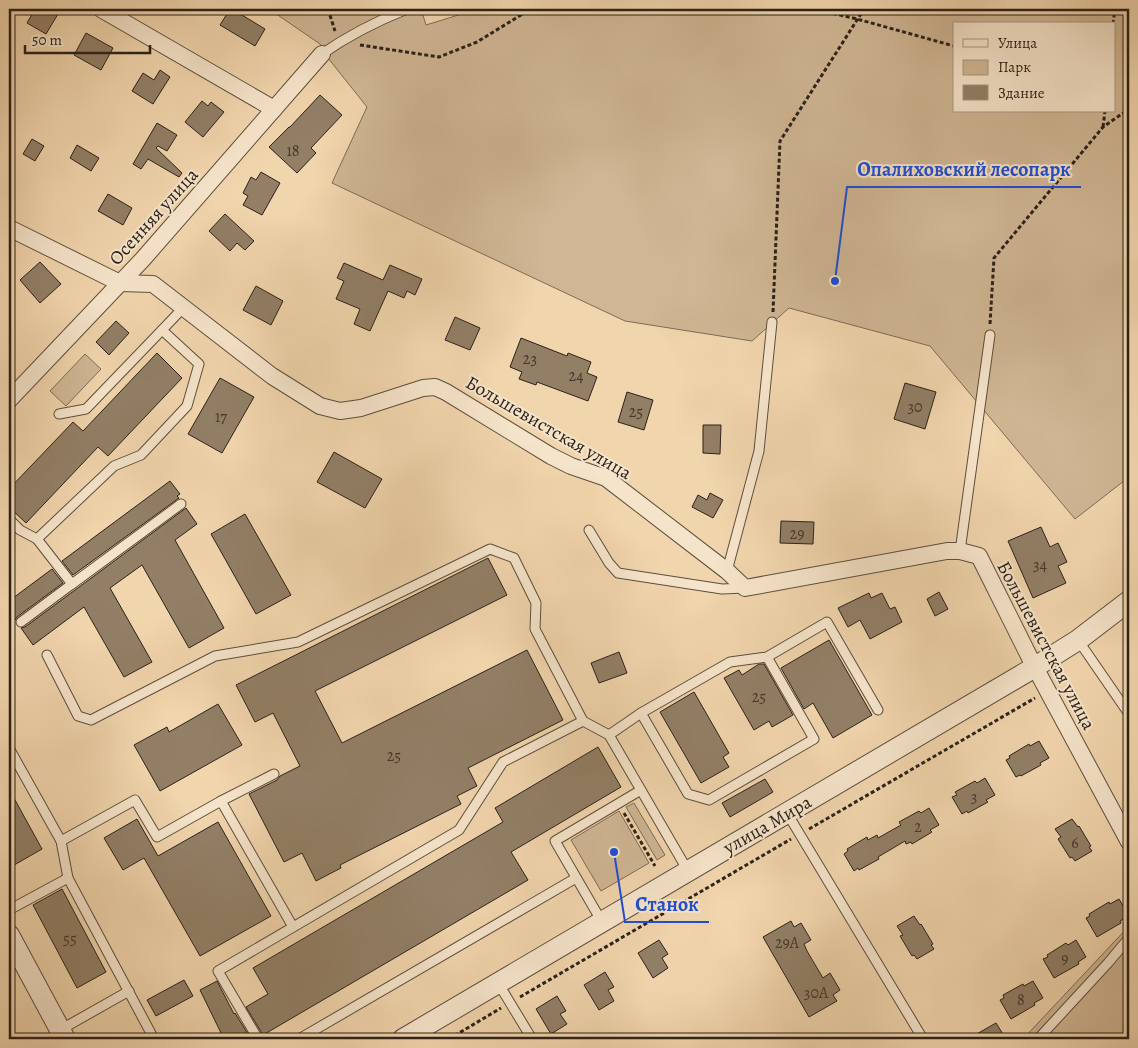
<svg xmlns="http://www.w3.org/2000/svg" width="1138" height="1048" viewBox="0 0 1138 1048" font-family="Alegreya,serif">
  <rect width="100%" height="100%" fill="#f1d5ad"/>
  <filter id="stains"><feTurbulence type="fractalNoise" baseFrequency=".004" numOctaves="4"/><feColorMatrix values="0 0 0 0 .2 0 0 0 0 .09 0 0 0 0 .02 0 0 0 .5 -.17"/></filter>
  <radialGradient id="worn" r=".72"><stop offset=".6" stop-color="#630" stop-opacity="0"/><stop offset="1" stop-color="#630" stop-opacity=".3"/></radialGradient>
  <g fill="#d0b694" stroke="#7e6c56" fill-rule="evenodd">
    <path d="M269,9H421L426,25L478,9H1129V477L1075,519L930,346L789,308L752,341L625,321L332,183L367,107L328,58L320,44ZM954,24H1114V111H954Z"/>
    <polygon points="85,354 101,369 66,406 50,391"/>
    <polygon points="634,803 665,855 657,860 626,807"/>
    <polygon points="619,811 649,863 601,891 571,840"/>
    <polygon points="1129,926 1129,1039 1023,1039"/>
  </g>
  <g fill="#927f66" stroke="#2c2119">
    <polygon points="35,9 61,9 46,34 27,23"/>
    <polygon points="230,9 232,9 265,29 255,46 220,25"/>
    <polygon points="86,33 113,48 101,70 74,55"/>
    <polygon points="160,70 170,77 153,104 132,91 143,73 154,80"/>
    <polygon points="320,95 342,115 311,148 316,153 297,173 269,147 289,127 290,127"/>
    <polygon points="202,101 208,106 211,102 224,112 203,137 185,122"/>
    <polygon points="157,123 177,135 167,151 158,146 156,148 182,173 179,177 148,159 141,169 133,164"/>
    <polygon points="32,139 44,146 35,161 23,154"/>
    <polygon points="77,145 99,158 91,171 70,158"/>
    <polygon points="261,172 280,183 262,215 243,205 248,196 243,193 251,177 256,180"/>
    <polygon points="108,194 132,208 123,225 98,211"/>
    <polygon points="225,214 254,241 245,250 237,243 230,251 209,231"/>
    <polygon points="40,262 61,284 40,303 20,280"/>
    <polygon points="344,263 383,280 390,265 422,279 415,295 407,291 404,298 388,291 370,331 354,324 360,309 336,299 344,281 337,278"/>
    <polygon points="256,286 283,301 271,325 243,310"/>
    <polygon points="455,317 480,328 470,350 445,340"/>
    <polygon points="116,321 129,333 109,355 96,342"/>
    <polygon points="521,338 567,356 568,353 591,362 587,373 597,377 588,401 537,382 536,385 519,379 522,372 510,367"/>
    <polygon points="157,353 182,378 108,456 98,447 26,523 9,507 9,489 73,422 83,431"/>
    <polygon points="220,378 254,397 222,453 188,434"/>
    <polygon points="905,383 936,392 925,429 894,419"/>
    <polygon points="627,392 653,400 644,430 618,422"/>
    <polygon points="703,425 721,425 720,454 703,453"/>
    <polygon points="334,452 382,479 365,508 317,482"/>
    <polygon points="170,481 180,494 177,496 179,498 73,575 62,561"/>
    <polygon points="710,493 723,500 713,518 692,507 698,495 707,500"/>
    <polygon points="186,508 197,524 175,540 224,628 189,648 142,565 110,588 152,662 124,677 84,607 33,645 21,628 25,627"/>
    <polygon points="245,514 291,595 256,614 211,534"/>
    <polygon points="781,521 814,522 813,544 780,543"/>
    <polygon points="1041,527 1050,547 1058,543 1067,562 1058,566 1066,583 1033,598 1008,541"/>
    <polygon points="488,558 507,595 315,691 342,743 527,650 563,720 468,768 477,786 457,796 461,804 340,865 341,868 316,881 302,853 284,862 249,794 277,780 280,776 300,766 273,713 255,722 236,685"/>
    <polygon points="52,569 63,583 17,617 15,620 9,611 9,601"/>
    <polygon points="939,592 948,609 935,616 927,599"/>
    <polygon points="869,593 871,598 882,593 890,609 895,607 902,622 870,639 860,620 848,627 838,608"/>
    <polygon points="829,640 872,715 833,738 813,703 804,709 781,668"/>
    <polygon points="619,652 627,673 599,683 591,663"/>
    <polygon points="759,664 764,664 793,715 772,727 769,721 754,730 724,678 739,670 742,675"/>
    <polygon points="694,692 729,753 723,757 729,767 701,783 660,712"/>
    <polygon points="218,704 242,745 160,791 134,745 167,727 169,732"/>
    <polygon points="1039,741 1049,758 1040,763 1041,765 1021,776 1020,775 1016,777 1006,760 1010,758 1009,756 1029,744 1030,746"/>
    <polygon points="598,747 621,787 511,852 528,880 263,1035 246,1007 268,994 253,968 503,822 495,808"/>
    <polygon points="985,778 995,795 986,800 988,802 968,813 967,811 962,814 952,797 957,795 955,792 975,781 977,783"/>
    <polygon points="765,779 773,792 730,817 722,803"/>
    <polygon points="9,789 42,849 9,868"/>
    <polygon points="929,808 939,825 930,830 932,832 912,844 911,842 906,844 905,841 878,857 879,859 859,870 858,868 854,871 844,854 848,851 847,849 867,837 868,840 877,835 878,838 901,825 899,822 919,811 921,813"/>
    <polygon points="137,819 158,856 218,822 271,916 200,956 144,858 123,870 104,838"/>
    <polygon points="1072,819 1078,827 1079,826 1091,846 1089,847 1092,851 1075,861 1072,857 1070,858 1058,839 1061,837 1055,829"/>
    <polygon points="62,889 106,972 77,988 33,905"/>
    <polygon points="1119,899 1129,916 1120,921 1121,923 1097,937 1086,918 1090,916 1089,914 1109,902 1110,904"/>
    <polygon points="914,916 920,925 921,924 933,944 931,945 934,949 917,959 914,955 912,956 900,936 903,935 897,926"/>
    <polygon points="791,921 794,927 801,923 811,940 804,944 807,951 823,978 830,973 840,990 833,995 837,1001 809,1017 763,937"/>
    <polygon points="659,940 668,954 662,958 668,968 653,978 638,953"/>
    <polygon points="1076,940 1086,957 1078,962 1079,964 1054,978 1043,959 1048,957 1047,955 1066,943 1068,945"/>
    <polygon points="605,972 614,987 608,990 614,1001 599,1010 584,985"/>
    <polygon points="184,980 193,996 156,1016 147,1000"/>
    <polygon points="217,981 234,1014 235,1013 251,1039 224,1039 200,990"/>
    <polygon points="1033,981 1043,998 1034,1003 1035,1005 1011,1019 1000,1000 1004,998 1003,995 1023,984 1024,986"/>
    <polygon points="557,996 566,1011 560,1014 567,1024 551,1034 536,1009"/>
    <polygon points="996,1023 1006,1039 968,1039"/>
  </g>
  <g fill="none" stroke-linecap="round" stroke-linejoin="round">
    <defs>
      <g id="service">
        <path d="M322,54C349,35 377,21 407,9"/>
        <polyline points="162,330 183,308"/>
        <polyline points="9,519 20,530 37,539 114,466 141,455 187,406 199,364 162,330 86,409 59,414"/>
        <polyline points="589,530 609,563 618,573 722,589 745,588"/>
        <polyline points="37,539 72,584 181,504"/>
        <polyline points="960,551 990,335"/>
        <polyline points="727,571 759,451 772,322"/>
        <polyline points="21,622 72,584"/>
        <polyline points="1078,640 1129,714"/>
        <polyline points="47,655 78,716 91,720 215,656 298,642 490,549 514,558 536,603 535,629 583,721 609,735 688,871"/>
        <polyline points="641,713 688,794 709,800 814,739 767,657"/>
        <polyline points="609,735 641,713 730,662 767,657 827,622 878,710"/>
        <polyline points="9,748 61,841 68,878 154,1039"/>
        <polyline points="221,801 274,774"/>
        <polyline points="787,813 923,1039"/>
        <polyline points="61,841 135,800 157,837 221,801 293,927"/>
        <polyline points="9,910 68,878"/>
        <polyline points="602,922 555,841 641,790"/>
        <polyline points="498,983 532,1039"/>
        <polyline points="60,1030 129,991"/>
        <polyline points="258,1039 218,971 459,830 503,762 583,721"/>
        <polyline points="299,1039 576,878"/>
        <polyline points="1038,1039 1108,963 1129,938"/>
      </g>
      <g id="minor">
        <polyline points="101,9 274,109"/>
        <polyline points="9,228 120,283 153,284 272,376 320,406 340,411 361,408 423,388 435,387 446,392 551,456 571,466 606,478 727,571 745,588 947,551 960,551 979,556 1030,658 1129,842"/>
        <polyline points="9,400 143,259 322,54"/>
      </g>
      <g id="tertiary">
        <polyline points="9,935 65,1039"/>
        <polyline points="403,1039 1035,667 1078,640 1129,601"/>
      </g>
    </defs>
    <use href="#service" stroke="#5d4e3e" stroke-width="11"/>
    <use href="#minor" stroke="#5d4e3e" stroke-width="18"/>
    <use href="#tertiary" stroke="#5d4e3e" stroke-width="22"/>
    <g stroke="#2c2119" stroke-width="3" stroke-dasharray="4 2.5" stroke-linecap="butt">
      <polyline points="328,9 335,31"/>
      <polyline points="814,9 857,19 954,46"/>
      <polyline points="1113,24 1115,9"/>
      <polyline points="360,45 439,57 477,42 521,15 522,9"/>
      <polyline points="1103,127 1105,111"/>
      <polyline points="773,312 780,141 864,9"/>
      <polyline points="990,324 994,258 1103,127 1129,109"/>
      <polyline points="624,813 655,866"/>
      <polyline points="809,829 1035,698"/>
      <polyline points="520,997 791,839"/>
      <polyline points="449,1039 501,1008"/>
    </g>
    <use href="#service" stroke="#f6e4ca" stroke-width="9"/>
    <use href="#minor" stroke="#f6e4ca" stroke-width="16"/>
    <use href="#tertiary" stroke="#f6e4ca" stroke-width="20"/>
  </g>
  <g text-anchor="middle" stroke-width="4" stroke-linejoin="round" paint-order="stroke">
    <g font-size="16" fill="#46382c">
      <text x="293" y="156">18</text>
      <text x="530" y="364">23</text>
      <text x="576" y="381">24</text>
      <text x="915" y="412">30</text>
      <text x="636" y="417">25</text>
      <text x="221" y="422">17</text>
      <text x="797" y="539">29</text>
      <text x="1040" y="570">34</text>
      <text x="759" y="702">25</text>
      <text x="394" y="761">25</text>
      <text x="974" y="802">3</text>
      <text x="918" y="832">2</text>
      <text x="1075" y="848">6</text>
      <text x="70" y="944">55</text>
      <text x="787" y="948">29А</text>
      <text x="1065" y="964">9</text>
      <text x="816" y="998">30А</text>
      <text x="1021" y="1005">8</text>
    </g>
    <g font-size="19" fill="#2c2119" stroke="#f6e4ca">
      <text transform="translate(153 216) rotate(-48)" y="7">Осенняя улица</text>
      <text transform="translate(549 427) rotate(30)" y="7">Большевистская улица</text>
      <text transform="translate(1047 645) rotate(62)" y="7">Большевистская улица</text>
      <text transform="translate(767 824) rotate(-30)" y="7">улица Мира</text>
    </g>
  </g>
  <path fill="none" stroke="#1d4ed8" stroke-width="2" d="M835 281L847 187H1081M614 852L625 922H709"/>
  <g fill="#1d4ed8" stroke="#f6e4ca" stroke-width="2">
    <circle cx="835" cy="281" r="5"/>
    <circle cx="614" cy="852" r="5"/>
  </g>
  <g font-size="20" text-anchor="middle" font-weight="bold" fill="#1d4ed8" stroke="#f6e4ca" stroke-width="4" stroke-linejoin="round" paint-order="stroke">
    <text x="964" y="176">Опалиховский лесопарк</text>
    <text x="667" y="911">Станок</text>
  </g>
  <rect width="1138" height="1048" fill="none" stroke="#f1d5ad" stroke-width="30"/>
  <rect x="10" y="10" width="1118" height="1028" fill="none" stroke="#2c2119" stroke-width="2.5"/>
  <rect x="15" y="15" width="1108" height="1018" fill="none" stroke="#2c2119"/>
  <rect x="953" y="22" width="162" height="90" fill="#f6e4ca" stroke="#a59683"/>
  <rect x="963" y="39" width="25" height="8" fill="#f6e4ca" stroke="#a59683"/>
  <text x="998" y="48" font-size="15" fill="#2c2119">Улица</text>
  <rect x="963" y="60" width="25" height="15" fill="#d0b694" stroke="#a59683"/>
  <text x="998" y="72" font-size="15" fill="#2c2119">Парк</text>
  <rect x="963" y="85" width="25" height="15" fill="#927f66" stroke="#a59683"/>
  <text x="998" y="98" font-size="15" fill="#2c2119">Здание</text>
  <path d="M25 45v8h125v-8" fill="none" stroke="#2c2119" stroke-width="2.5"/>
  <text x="32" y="45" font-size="15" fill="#2c2119" stroke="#f6e4ca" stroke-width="4" paint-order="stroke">50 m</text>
  <rect width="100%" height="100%" filter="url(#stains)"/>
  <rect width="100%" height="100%" fill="url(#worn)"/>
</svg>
